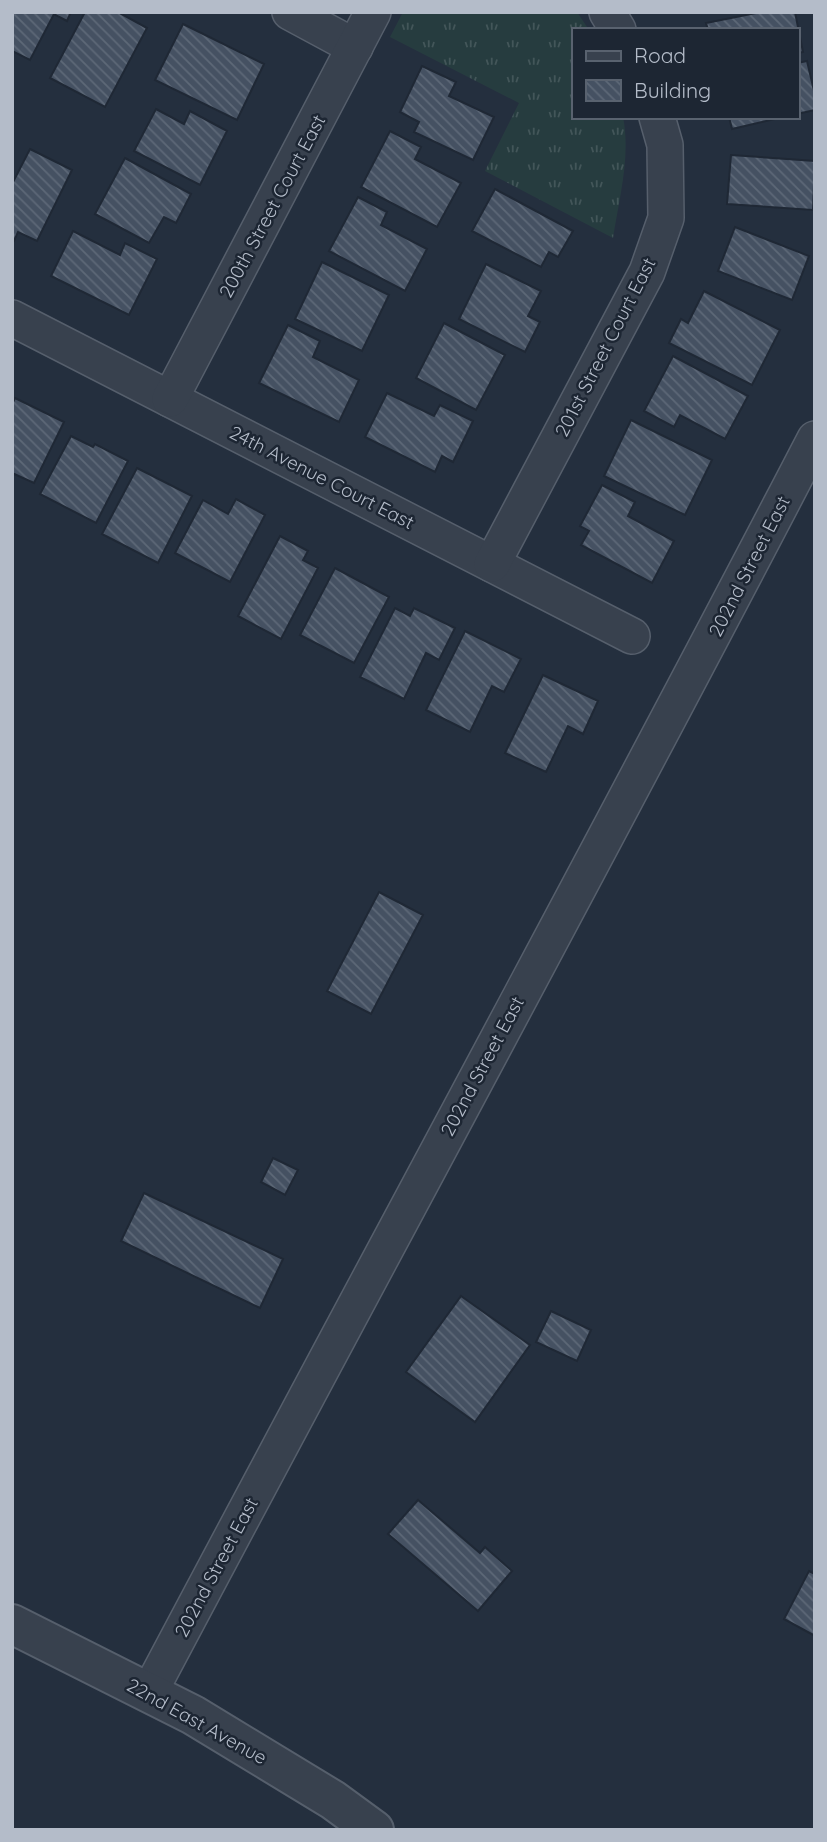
<svg xmlns="http://www.w3.org/2000/svg" width="827" height="1842" viewBox="0 0 827 1842" font-family="Quicksand,sans-serif">
  <defs>
    <pattern id="grass-tufts" width="24" height="20" patternUnits="userSpaceOnUse" patternTransform="scale(1.75)"><rect width="24" height="20" fill="#263c3f"/><path d="M3 7l-1-3M5 7V3M7 7l1-3M15 17l-1-3M17 17v-4M19 17l1-3" fill="none" stroke="#435659"/></pattern>
    <pattern id="building-back-hatch" width="6" height="6" patternUnits="userSpaceOnUse" patternTransform="scale(1.75)"><rect width="6" height="6" fill="#455162"/><path d="M-1 5l2 2M0 0l6 6M5-1l2 2" fill="none" stroke="#5d6877"/></pattern>
  </defs>
  <rect width="100%" height="100%" fill="#242f3e"/>
  <path fill="url(#grass-tufts)" d="M403,12H577L589,30H573V117H623C631,156 619,199 613,238L485,171L519,103L390,37Z"/>
  <g fill="url(#building-back-hatch)" stroke="#1f2835" stroke-width="2">
    <polygon points="12,12 71,12 67,21 54,14 30,60 12,51"/>
    <polygon points="85,12 118,12 147,28 105,107 50,78"/>
    <polygon points="761,12 795,12 803,52 797,53 797,30 708,30 706,23"/>
    <polygon points="183,24 264,64 237,120 155,80"/>
    <polygon points="807,61 815,95 815,110 797,114 797,63"/>
    <polygon points="422,66 456,82 449,96 494,117 473,160 414,132 419,122 400,112"/>
    <polygon points="156,109 184,124 190,111 227,131 200,185 134,151"/>
    <polygon points="729,117 783,117 732,129"/>
    <polygon points="390,131 421,147 415,159 461,183 437,227 361,187"/>
    <polygon points="30,149 72,170 37,241 18,232 14,241 12,240 12,184"/>
    <polygon points="731,155 815,161 813,210 727,204"/>
    <polygon points="125,158 191,194 176,223 164,217 149,243 95,214"/>
    <polygon points="495,189 573,231 558,257 549,252 541,267 472,231"/>
    <polygon points="358,197 387,212 381,225 427,249 405,291 329,251"/>
    <polygon points="735,227 809,256 792,300 718,271"/>
    <polygon points="73,231 120,255 125,243 157,259 129,315 51,276"/>
    <polygon points="322,262 389,295 362,351 295,319"/>
    <polygon points="486,264 541,291 528,316 540,322 525,352 459,319"/>
    <polygon points="704,291 780,330 752,385 669,343 681,319 688,323"/>
    <polygon points="444,323 505,355 476,410 416,378"/>
    <polygon points="288,325 320,341 313,357 359,380 339,422 259,383"/>
    <polygon points="673,356 748,396 725,439 680,415 674,427 644,411"/>
    <polygon points="387,393 434,416 440,405 473,421 453,462 442,456 435,472 365,437"/>
    <polygon points="15,398 64,422 34,483 12,473 12,404"/>
    <polygon points="631,420 712,460 685,515 604,476"/>
    <polygon points="71,436 93,447 95,444 128,461 96,523 40,494"/>
    <polygon points="137,468 192,496 158,563 102,534"/>
    <polygon points="602,485 635,502 628,516 674,541 652,583 581,545 589,531 580,526"/>
    <polygon points="236,499 265,515 230,582 175,553 203,500 228,514"/>
    <polygon points="280,536 308,551 303,560 318,568 281,639 238,616"/>
    <polygon points="335,568 389,597 354,663 300,635"/>
    <polygon points="395,608 410,616 414,608 455,628 439,660 426,653 404,699 360,677"/>
    <polygon points="465,631 521,659 504,692 492,686 470,732 426,710"/>
    <polygon points="543,675 598,701 583,734 568,726 546,772 505,753"/>
    <polygon points="379,892 423,915 371,1014 327,991"/>
    <polygon points="273,1158 298,1170 285,1195 261,1182"/>
    <polygon points="144,1193 283,1259 260,1308 121,1241"/>
    <polygon points="461,1296 530,1345 475,1422 406,1372"/>
    <polygon points="551,1311 591,1330 577,1361 536,1342"/>
    <polygon points="418,1500 480,1553 485,1547 512,1571 478,1611 388,1534"/>
    <polygon points="809,1571 815,1574 815,1636 784,1619"/>
  </g>
  <g fill="none" stroke-linecap="round" stroke-linejoin="round">
    <defs>
      <g id="minor">
        <polyline points="290,12 355,47"/>
        <polyline points="607,12 618,30"/>
        <polyline points="12,318 632,636"/>
        <polyline points="170,399 373,12"/>
        <polyline points="492,564 647,272 666,218 665,145 657,117"/>
        <path d="M149,1693C370,1275 597,859 815,439"/>
      </g>
      <polyline id="tertiary" points="12,1624 193,1715 333,1800 374,1830"/>
    </defs>
    <use href="#minor" stroke="#565f6c" stroke-width="38"/>
    <use href="#tertiary" stroke="#565f6c" stroke-width="42"/>
    <use href="#minor" stroke="#38414e" stroke-width="35"/>
    <use href="#tertiary" stroke="#38414e" stroke-width="38"/>
  </g>
  <g text-anchor="middle" stroke-width="5" stroke-linejoin="round" paint-order="stroke">
    <g font-size="19" fill="#b4bcc9" stroke="#1d2633">
      <text transform="translate(272 206) rotate(-62)" y="7">200th Street Court East</text>
      <text transform="translate(605 347) rotate(-63)" y="7">201st Street Court East</text>
      <text transform="translate(322 477) rotate(27)" y="7">24th Avenue Court East</text>
      <text transform="translate(749 566) rotate(-63)" y="7">202nd Street East</text>
      <text transform="translate(482 1066) rotate(-62)" y="7">202nd Street East</text>
      <text transform="translate(216 1567) rotate(-62)" y="7">202nd Street East</text>
      <text transform="translate(197 1721) rotate(29)" y="7">22nd East Avenue</text>
    </g>
  </g>
  <rect width="827" height="1842" fill="none" stroke="#b4bcc9" stroke-width="28"/>
  <rect x="572" y="28" width="228" height="91" fill="#1d2633" stroke="#59626f" stroke-width="2"/>
  <rect x="586" y="51" width="35" height="10" fill="#38414e" stroke="#59626f" stroke-width="2"/>
  <text x="634" y="63" font-size="21" fill="#b4bcc9">Road</text>
  <rect x="586" y="80" width="35" height="21" fill="url(#building-back-hatch)" stroke="#59626f" stroke-width="2"/>
  <text x="634" y="98" font-size="21" fill="#b4bcc9">Building</text>
</svg>
